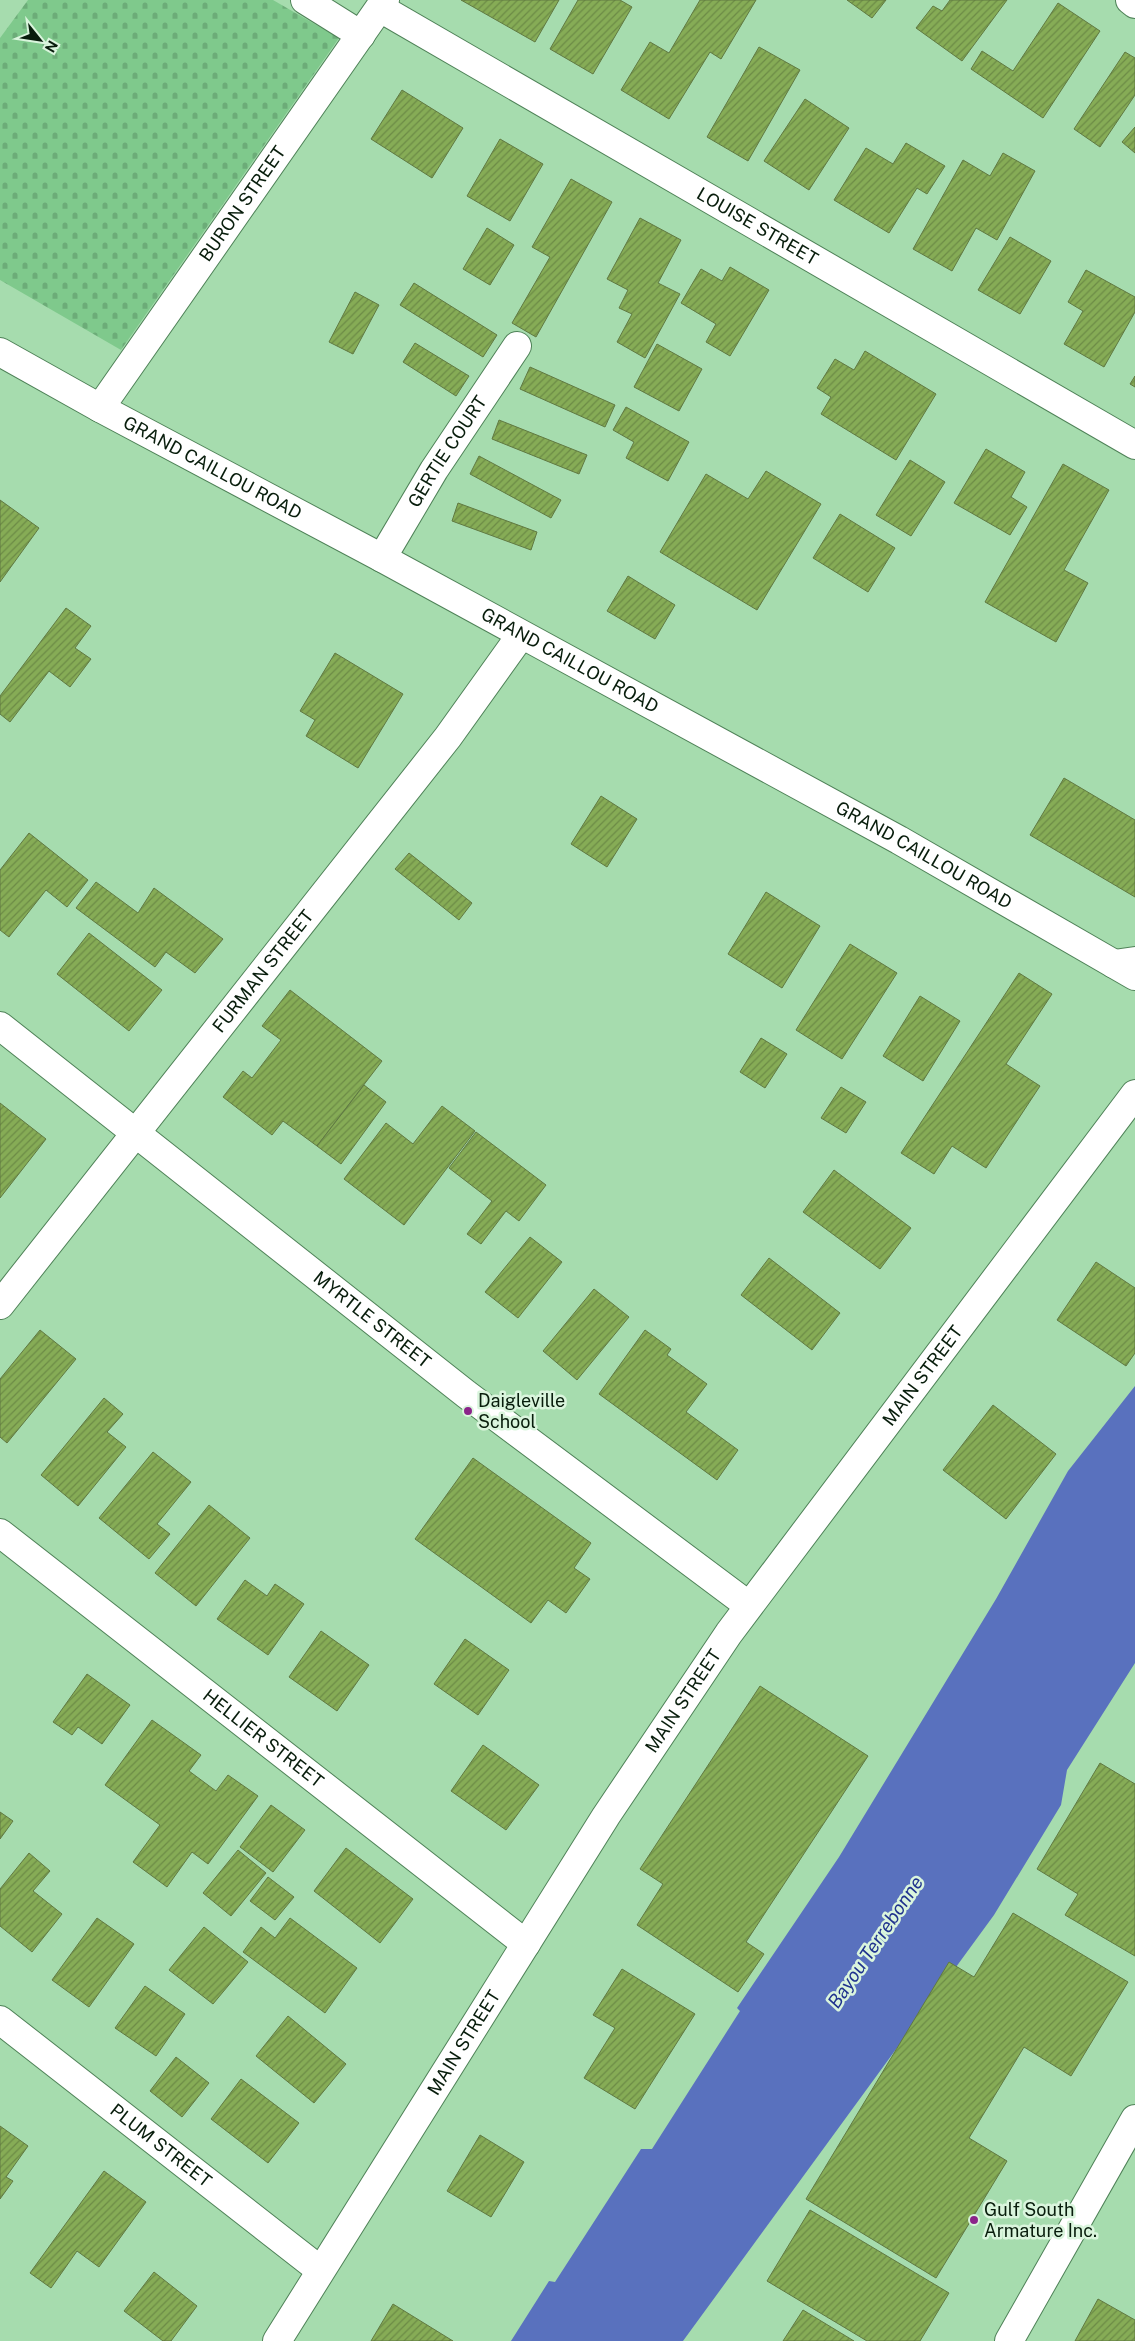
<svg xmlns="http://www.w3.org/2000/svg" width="1135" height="2341" viewBox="0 0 1135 2341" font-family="'Public Sans',sans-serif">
  <defs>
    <pattern id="cemetery-stones" width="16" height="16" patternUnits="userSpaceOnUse" patternTransform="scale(1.25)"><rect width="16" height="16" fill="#7fc98c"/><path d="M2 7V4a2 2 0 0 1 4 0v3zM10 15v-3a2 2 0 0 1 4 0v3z" fill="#6cac78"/></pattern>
    <pattern id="building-hatch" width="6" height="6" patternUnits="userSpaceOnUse" patternTransform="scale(1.25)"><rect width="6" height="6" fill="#86ac56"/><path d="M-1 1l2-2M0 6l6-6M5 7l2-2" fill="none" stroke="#6c8b46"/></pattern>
  </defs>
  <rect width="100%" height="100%" fill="#a6dcae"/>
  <polygon fill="url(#cemetery-stones)" points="28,0 273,0 339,38 121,350 0,280 0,38"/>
  <polygon fill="#5971be" points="1135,1386 1135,1663 1067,1770 1061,1805 994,1915 683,2341 511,2341 549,2281 555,2282 641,2149 652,2149 740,2011 737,2008 839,1857 996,1599 1068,1471"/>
  <g fill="url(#building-hatch)" stroke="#607942">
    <polygon points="461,0 559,0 535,42"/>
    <polygon points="578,0 620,0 632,7 593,74 550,49"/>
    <polygon points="700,0 756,0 721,59 710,52 669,119 621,90 650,42 669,53"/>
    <polygon points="847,0 886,0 872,18"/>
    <polygon points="950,0 1007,0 962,61 916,28 933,6 942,11"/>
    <polygon points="1058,3 1100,31 1043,118 971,69 982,51 1013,71"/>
    <polygon points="759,47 800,70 748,161 707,137"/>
    <polygon points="1125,52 1135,58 1135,95 1100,147 1074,129"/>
    <polygon points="402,90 463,128 432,178 371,139"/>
    <polygon points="805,99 849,128 809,190 764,161"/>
    <polygon points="1135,127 1135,153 1122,142"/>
    <polygon points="500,139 543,164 510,221 467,196"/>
    <polygon points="906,143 945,166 927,194 917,188 889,233 834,200 866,148 893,164"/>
    <polygon points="1003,153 1035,171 997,240 976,228 952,271 913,249 963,160 990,176"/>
    <polygon points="571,179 612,202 536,337 512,323 550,257 532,247"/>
    <polygon points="640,218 681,240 658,283 680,294 645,358 617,342 632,314 619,308 628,290 607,279"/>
    <polygon points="487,228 514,245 490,285 463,269"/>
    <polygon points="1010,237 1051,261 1020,314 978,290"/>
    <polygon points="730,267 769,290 730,356 706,342 716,324 681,303 701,269 722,281"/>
    <polygon points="1086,270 1135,297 1135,312 1104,367 1064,344 1083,311 1068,302"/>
    <polygon points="414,283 497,335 483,357 400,305"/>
    <polygon points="355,292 379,305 353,354 329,342"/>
    <polygon points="415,343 469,376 456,396 403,362"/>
    <polygon points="657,344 702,369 679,411 634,387"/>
    <polygon points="865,351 936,394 896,460 821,414 831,397 817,388 835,359 854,370"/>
    <polygon points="530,367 615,405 605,427 520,389"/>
    <polygon points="1135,376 1135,387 1130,384"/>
    <polygon points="626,407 689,442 668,481 626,458 634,442 613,430"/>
    <polygon points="499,420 587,455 579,474 492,439"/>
    <polygon points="986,449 1025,472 1011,497 1027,507 1010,535 954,503"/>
    <polygon points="479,456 561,500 551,518 470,474"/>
    <polygon points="910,460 945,482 911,536 876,515"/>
    <polygon points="1063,464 1109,490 1064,570 1088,583 1056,642 985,602"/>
    <polygon points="766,471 821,504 757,610 660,552 706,474 748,499"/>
    <polygon points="0,500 39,528 0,582"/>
    <polygon points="458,503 537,532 531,550 452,521"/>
    <polygon points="840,514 895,548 868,592 813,558"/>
    <polygon points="628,576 675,605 655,639 607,611"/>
    <polygon points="66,608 91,626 75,648 91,659 70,687 49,671 10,722 0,714 0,696"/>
    <polygon points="335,653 403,694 358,768 306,736 315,720 300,711"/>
    <polygon points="1064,778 1135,820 1135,897 1030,835"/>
    <polygon points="601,796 637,819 607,867 571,844"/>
    <polygon points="29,833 88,880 67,907 46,890 9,937 0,930 0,870"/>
    <polygon points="409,853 472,903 459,920 395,869"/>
    <polygon points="96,882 138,913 154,888 223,939 195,973 166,952 155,967 76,908"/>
    <polygon points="766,892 820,926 782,988 728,954"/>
    <polygon points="89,933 162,990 129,1031 57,974"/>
    <polygon points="850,944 897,973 842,1059 796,1030"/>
    <polygon points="1019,973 1052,994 1006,1064 1040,1086 986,1168 952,1146 934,1174 901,1153"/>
    <polygon points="290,990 382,1061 317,1146 283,1121 272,1135 223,1097 243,1071 252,1078 281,1040 262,1026"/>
    <polygon points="920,996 960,1021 923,1081 883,1056"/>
    <polygon points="761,1038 787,1054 765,1088 740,1072"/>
    <polygon points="364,1085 386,1102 341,1164 317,1146"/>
    <polygon points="841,1087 866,1102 846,1133 821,1118"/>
    <polygon points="0,1103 46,1139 0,1198"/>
    <polygon points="442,1106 475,1131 404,1225 344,1179 386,1123 413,1144"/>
    <polygon points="476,1132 546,1185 519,1221 506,1211 481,1244 467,1234 492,1201 449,1168"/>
    <polygon points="834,1170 911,1228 880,1269 803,1212"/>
    <polygon points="530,1237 562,1262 518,1318 485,1292"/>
    <polygon points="769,1258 840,1313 812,1350 741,1295"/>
    <polygon points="1096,1262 1135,1288 1135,1353 1126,1366 1057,1320"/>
    <polygon points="594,1289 629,1317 577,1380 543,1351"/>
    <polygon points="40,1330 76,1359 7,1443 0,1437 0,1379"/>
    <polygon points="645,1330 671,1349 667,1355 707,1384 686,1412 738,1450 717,1480 599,1394"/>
    <polygon points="104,1398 123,1414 107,1432 126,1447 78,1506 41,1475"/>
    <polygon points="993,1405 1056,1454 1006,1519 943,1470"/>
    <polygon points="153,1452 191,1482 157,1524 170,1534 149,1559 99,1518"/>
    <polygon points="473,1458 591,1543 574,1568 590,1579 566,1613 548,1600 531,1623 415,1539"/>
    <polygon points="209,1505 250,1538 196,1606 155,1573"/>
    <polygon points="245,1580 267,1596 275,1584 304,1604 268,1655 217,1619"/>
    <polygon points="321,1631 369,1665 337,1711 289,1677"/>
    <polygon points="465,1639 509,1670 478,1715 434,1684"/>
    <polygon points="87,1674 130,1705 102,1744 78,1727 72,1735 53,1722"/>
    <polygon points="760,1686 868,1756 746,1942 764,1954 738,1992 637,1925 663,1884 640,1869"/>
    <polygon points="152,1720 201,1755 189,1771 216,1791 228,1775 258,1796 208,1864 192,1852 167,1887 133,1862 160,1825 105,1785"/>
    <polygon points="483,1745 539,1785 506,1830 451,1791"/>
    <polygon points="1100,1763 1135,1784 1135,1956 1065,1915 1078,1894 1037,1869"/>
    <polygon points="271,1805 305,1830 273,1872 240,1847"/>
    <polygon points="0,1812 13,1821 0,1839"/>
    <polygon points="346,1848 413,1899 380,1943 314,1891"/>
    <polygon points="238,1850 266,1873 231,1916 203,1893"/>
    <polygon points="29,1853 50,1871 33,1891 62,1914 32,1952 0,1926 0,1889"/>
    <polygon points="268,1877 294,1897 275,1920 250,1901"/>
    <polygon points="1013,1913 1128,1982 1071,2076 1024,2047 969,2138 1007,2161 936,2278 806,2199 949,1962 974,1977"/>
    <polygon points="97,1918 134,1944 89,2007 52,1980"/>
    <polygon points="290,1918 357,1968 325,2013 243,1952 261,1927 275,1938"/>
    <polygon points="204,1927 248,1962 213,2004 169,1970"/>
    <polygon points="622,1969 695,2014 635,2109 584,2078 615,2028 593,2015"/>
    <polygon points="145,1986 185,2014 156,2056 115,2028"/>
    <polygon points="288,2016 346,2064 314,2103 256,2056"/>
    <polygon points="176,2057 209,2083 182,2117 150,2091"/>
    <polygon points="241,2079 299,2123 268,2163 211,2119"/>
    <polygon points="0,2126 28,2146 6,2177 13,2181 0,2199"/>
    <polygon points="480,2135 524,2162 491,2217 447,2191"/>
    <polygon points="104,2171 146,2202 99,2267 77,2251 51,2288 30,2273"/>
    <polygon points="810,2210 949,2293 920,2341 867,2341 767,2281"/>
    <polygon points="154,2272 197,2306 171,2341 163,2341 124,2311"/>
    <polygon points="1098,2299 1135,2320 1135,2341 1075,2341"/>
    <polygon points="393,2304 453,2341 371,2341"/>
    <polygon points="803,2310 854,2341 783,2341"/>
  </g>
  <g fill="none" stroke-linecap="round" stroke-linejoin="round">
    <defs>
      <g id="minor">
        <polyline points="305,0 361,35"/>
        <polyline points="1130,0 1135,4"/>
        <path id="s1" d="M380,8L1135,445"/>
        <path id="s2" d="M100,408L385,0"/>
        <path id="s3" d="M382,558L434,470L517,346"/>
        <path id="s4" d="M0,1026L466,1394L748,1605"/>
        <path id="s5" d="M0,1305L448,737L521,635"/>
        <path id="s6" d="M0,1533L526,1944"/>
        <path id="s7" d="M0,2020L320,2270"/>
      </g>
      <g id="secondary">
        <path id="s8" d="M0,352L100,408L382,558L899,840L1135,976"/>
        <polyline points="1009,2341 1135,2119"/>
      </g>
      <g id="primary">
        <polyline points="1114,964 1135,961"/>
        <path id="s9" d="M277,2341L606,1816L729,1633L1135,1094"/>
      </g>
    </defs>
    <use href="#minor" stroke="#4f8258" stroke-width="30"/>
    <use href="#secondary" stroke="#4f8258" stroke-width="30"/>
    <use href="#primary" stroke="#4f8258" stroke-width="30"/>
    <use href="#minor" stroke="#fff" stroke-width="28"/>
    <use href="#secondary" stroke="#fff" stroke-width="28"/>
    <use href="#primary" stroke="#fff" stroke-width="28"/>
  </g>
  <g fill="#8b248a" stroke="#daf5dd" stroke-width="2">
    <circle cx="468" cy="1411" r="5"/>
    <circle cx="974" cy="2220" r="5"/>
  </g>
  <g text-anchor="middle" stroke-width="5" stroke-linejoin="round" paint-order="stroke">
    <g font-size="18" fill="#081d0c" stroke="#daf5dd">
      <text dy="6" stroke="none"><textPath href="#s2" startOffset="249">BURON STREET</textPath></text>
      <text dy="6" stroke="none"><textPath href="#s1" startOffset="436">LOUISE STREET</textPath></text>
      <text dy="6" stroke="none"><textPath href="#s3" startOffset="125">GERTIE COURT</textPath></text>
      <text dy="6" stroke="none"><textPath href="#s8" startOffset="242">GRAND CAILLOU ROAD</textPath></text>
      <text dy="6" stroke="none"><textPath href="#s8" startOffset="648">GRAND CAILLOU ROAD</textPath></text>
      <text dy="6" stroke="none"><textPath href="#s8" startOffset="1052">GRAND CAILLOU ROAD</textPath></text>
      <text dy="6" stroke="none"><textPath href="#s5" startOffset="425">FURMAN STREET</textPath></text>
      <text dy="6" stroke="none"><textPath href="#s4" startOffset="474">MYRTLE STREET</textPath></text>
      <text dy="6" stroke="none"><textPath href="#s9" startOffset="1162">MAIN STREET</textPath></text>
      <text dy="6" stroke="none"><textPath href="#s9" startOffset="758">MAIN STREET</textPath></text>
      <text dy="6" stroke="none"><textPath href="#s6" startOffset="334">HELLIER STREET</textPath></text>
      <text dy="6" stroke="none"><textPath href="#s9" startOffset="352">MAIN STREET</textPath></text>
      <text dy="6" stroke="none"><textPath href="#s7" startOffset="204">PLUM STREET</textPath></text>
    </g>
    <g font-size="18" fill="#081d0c" stroke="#daf5dd" text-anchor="start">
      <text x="478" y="1407">Daigleville<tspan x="478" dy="21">School</tspan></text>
      <text x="984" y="2216">Gulf South<tspan x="984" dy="21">Armature Inc.</tspan></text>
    </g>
    <g font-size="19" font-style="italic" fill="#20338e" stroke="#daf5dd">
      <text transform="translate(875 1942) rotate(-56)" y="7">Bayou Terrebonne</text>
    </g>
  </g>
  <g transform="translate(40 40) rotate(120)" stroke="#daf5dd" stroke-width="4" paint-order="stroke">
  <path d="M0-4L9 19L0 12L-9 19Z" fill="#081d0c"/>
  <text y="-8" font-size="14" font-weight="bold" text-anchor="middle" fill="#081d0c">N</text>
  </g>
</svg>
